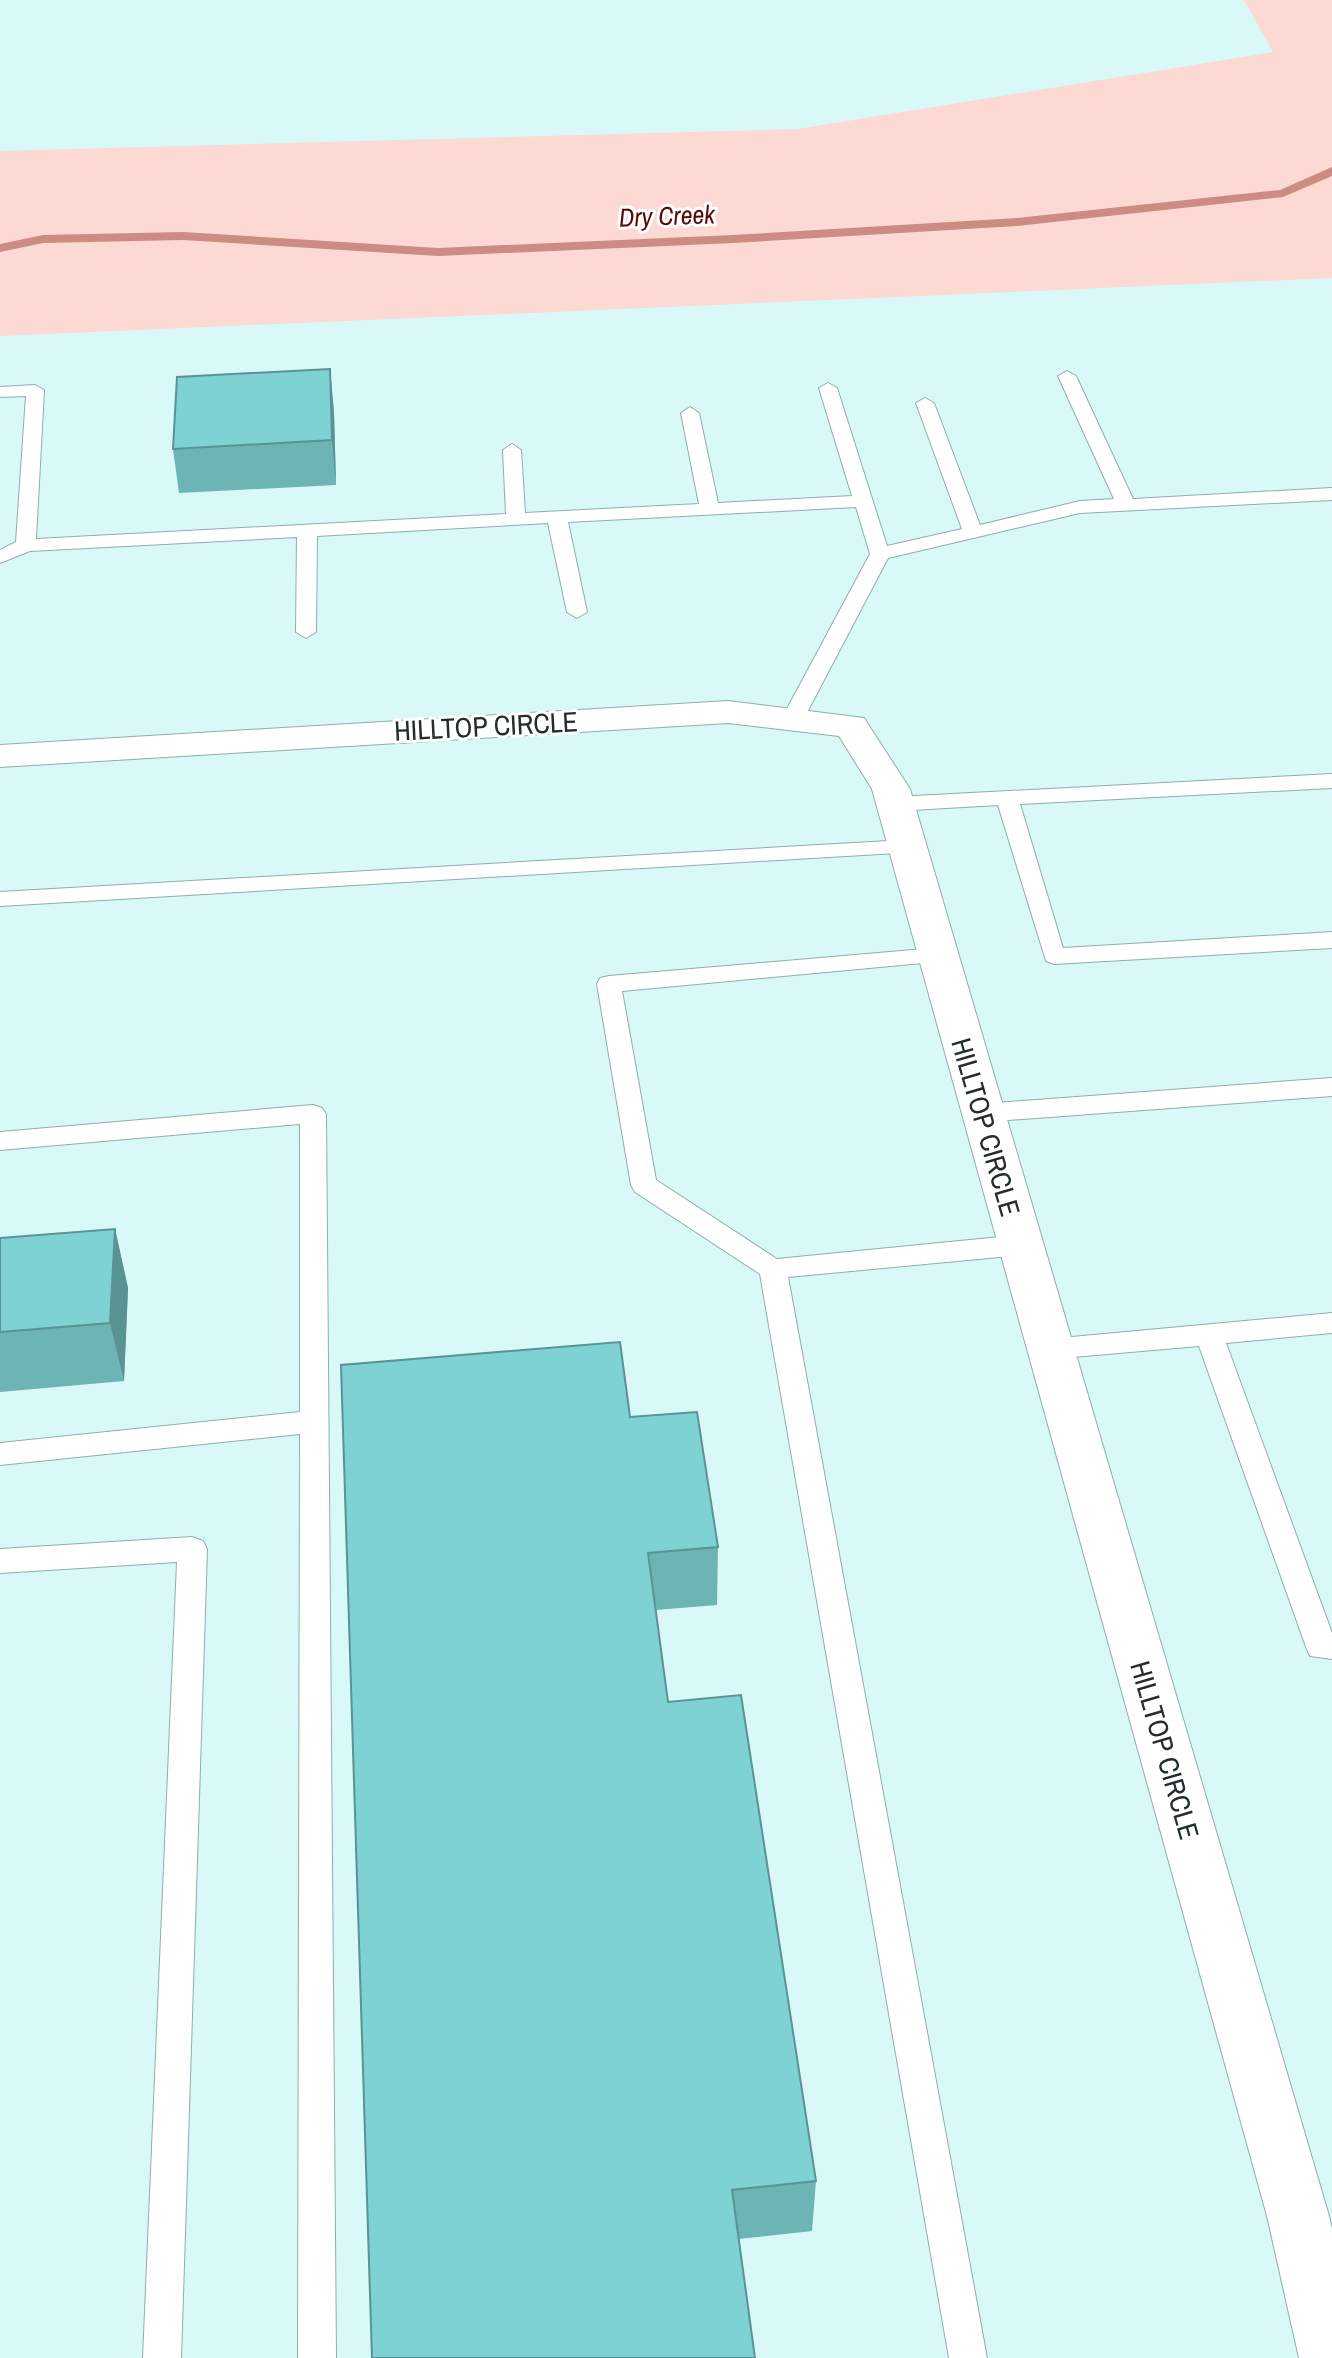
<svg xmlns="http://www.w3.org/2000/svg" width="1332" height="2358" viewBox="0 0 1332 2358" font-family="'Archivo Narrow',sans-serif">
  <rect width="100%" height="100%" fill="#d9f8f8"/>
  <polygon fill="#fcd9d2" points="1244,0 1332,0 1332,278 0,336 0,151 798,129 1273,52"/>
  <g fill="none" stroke-linecap="round" stroke-linejoin="round">
    <polygon fill="#cd8c81" fill-rule="evenodd" points="1332,167 1332,176 1283,197 1017,226 733,243 438,256 183,240 43,243 0,252 0,244 43,235 183,232 438,248 733,235 1017,218 1280,190"/>
    <defs>
      <g id="service">
        <polygon points="1067,371 1076,376 1133,499 1332,488 1332,500 1080,513 888,558 803,720 792,726 781,720 870,554 856,507 568,522 587,612 577,618 567,612 548,523 317,536 316,632 306,638 296,632 297,537 30,551 0,563 0,550 16,542 26,396 0,397 0,387 35,385 44,390 36,539 506,514 503,450 512,444 521,450 525,513 699,504 681,413 690,407 699,413 718,503 852,496 819,388 828,383 837,388 887,546 962,529 916,403 925,398 934,403 980,525 1080,501 1114,499 1058,376"/>
        <polygon points="1332,774 1332,788 1020,804 1063,948 1332,932 1332,948 1054,964 1046,961 998,805 895,811 884,804 895,797"/>
        <polygon points="906,840 914,842 917,847 914,852 0,906 0,892"/>
        <polygon points="936,948 944,951 948,956 944,961 622,991 656,1180 777,1259 1020,1235 1029,1238 1033,1245 1029,1252 1020,1255 788,1277 987,2358 949,2358 760,1274 635,1192 631,1185 597,984 600,978 609,976"/>
        <polygon points="1332,1078 1332,1096 981,1122 972,1119 968,1113 972,1107 981,1104"/>
        <polygon points="313,1105 322,1108 326,1114 336,2358 298,2358 300,1434 0,1465 0,1443 300,1412 300,1124 0,1150 0,1132"/>
        <polygon points="1332,1313 1332,1333 1226,1343 1332,1633 1332,1659 1310,1656 1306,1647 1199,1346 1050,1359 1040,1356 1036,1349 1040,1342 1050,1339"/>
        <polygon points="192,1537 203,1541 207,1549 181,2358 143,2358 177,1562 0,1573 0,1549"/>
      </g>
      <polygon id="minor" points="728,701 864,718 910,789 1329,2216 1332,2229 1332,2358 1299,2358 1267,2216 872,789 839,736 728,723 0,767 0,745"/>
    </defs>
    <use href="#service" stroke="#8fadad" stroke-width="2"/>
    <use href="#minor" stroke="#8fadad" stroke-width="2"/>
    <use href="#service" fill="#fff" fill-rule="evenodd"/>
    <use href="#minor" fill="#fff" fill-rule="evenodd"/>
  </g>
  <g fill="#6db5b5">
    <polygon points="330,369 334,413 336,485 179,493 173,449"/>
    <polygon points="115,1229 128,1288 124,1381 0,1392 0,1238"/>
    <polygon points="630,1417 718,1547 717,1605 656,1610 668,1702 816,2181 812,2231 739,2239 372,2358"/>
  </g>
  <g fill="#599394">
    <polygon points="330,369 334,413 336,485 332,440"/>
    <polygon points="115,1229 128,1288 124,1381 110,1323"/>
  </g>
  <g fill="#7fd2d3" stroke="#599394" stroke-width="2">
    <polygon points="330,369 332,440 173,449 177,377"/>
    <polygon points="115,1229 110,1323 0,1332 0,1238"/>
    <polygon points="620,1342 630,1417 697,1412 718,1547 648,1553 668,1702 741,1695 816,2181 732,2190 755,2358 372,2358 341,1365"/>
  </g>
  <g text-anchor="middle" stroke-width="6" stroke-linejoin="round" paint-order="stroke">
    <g font-size="26" font-style="italic" fill="#5a0b05" stroke="#fff">
      <text transform="translate(667 216) rotate(-2)" y="9">Dry Creek</text>
    </g>
    <g font-size="28" fill="#222d2d" stroke="#fff">
      <text transform="translate(486 726) rotate(-3)" y="10">HILLTOP CIRCLE</text>
      <text transform="translate(986 1127) rotate(74)" y="10">HILLTOP CIRCLE</text>
      <text transform="translate(1165 1750) rotate(74)" y="10">HILLTOP CIRCLE</text>
    </g>
  </g>
</svg>
